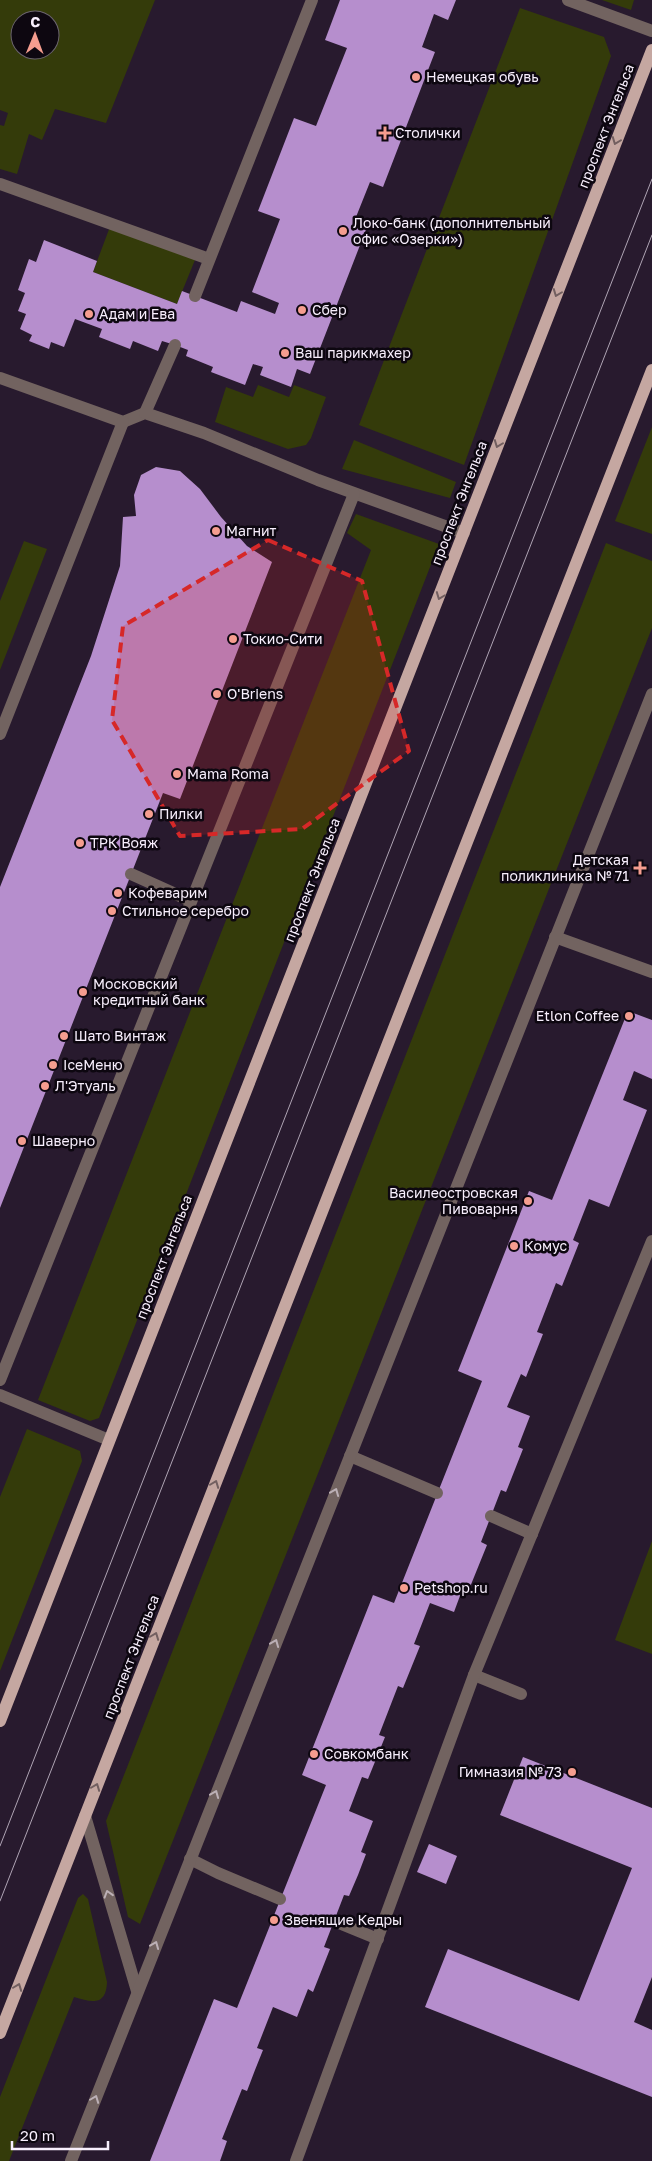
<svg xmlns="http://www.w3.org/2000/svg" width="652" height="2161" viewBox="0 0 652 2161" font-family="'Golos Text',sans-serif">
  <rect width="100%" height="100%" fill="#281a2e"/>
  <g fill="#343b0a" fill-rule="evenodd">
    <path d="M0,0H155L106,123L55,109L42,140L29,134L17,174L0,169V125L4,126L8,113L0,110ZM20,20H50V50H20Z"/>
    <polygon points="602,0 634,0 631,10"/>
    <polygon points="520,8 604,37 611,56 464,465 359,425"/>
    <polygon points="111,224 197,255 177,304 93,272"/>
    <polygon points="258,385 289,397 294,385 326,397 311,438 306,445 288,449 215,422 226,387 253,397"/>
    <polygon points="652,427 652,534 615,521"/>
    <polygon points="354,440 456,482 450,498 342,469"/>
    <polygon points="356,514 439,544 99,1418 90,1421 38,1400 371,550 347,533"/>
    <polygon points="24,541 47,549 0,670 0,601"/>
    <polygon points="606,543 652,561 652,628 140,1924 128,1917 106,1821"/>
    <polygon points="27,1429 80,1451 82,1461 0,1671 0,1497"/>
    <polygon points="652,1541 652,1654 615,1640"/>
    <path d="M83,1894L88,1899L107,1982C106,2007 91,2002 74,1997L9,2161H0V2097L78,1898Z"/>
  </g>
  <g fill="#b68ecd">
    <polygon points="340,0 456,0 448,20 434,14 422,47 435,52 383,187 370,182 356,217 369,222 310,374 297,369 291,387 260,375 263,367 253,364 245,385 211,372 213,367 186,356 188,350 175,345 162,341 158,351 133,341 130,349 99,337 102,329 75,319 64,347 51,342 49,349 29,341 32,335 20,329 26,314 18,311 25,293 18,290 29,259 36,262 44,240 97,261 93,272 177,304 182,291 237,312 241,301 275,314 279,303 252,292 280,219 258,211 294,118 316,126 347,48 325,40"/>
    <polygon points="156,467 180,471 200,489 221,517 247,546 272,562 180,799 163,793 0,1208 0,887 91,656 120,566 123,517 136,516 134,495 141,475"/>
    <polygon points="628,1011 652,1020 652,1079 634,1071 623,1100 647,1110 609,1207 589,1199 573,1240 579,1243 562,1286 556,1283 537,1332 543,1334 526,1377 521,1374 507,1407 530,1416 518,1447 523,1449 506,1492 501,1490 481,1542 487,1545 470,1587 464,1585 454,1612 430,1603 414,1644 420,1646 403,1688 398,1686 379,1735 385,1737 368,1779 362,1777 349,1811 373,1821 361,1852 366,1854 358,1875 349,1896 344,1895 324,1947 330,1949 313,1992 308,1989 297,2017 273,2007 257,2048 263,2050 255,2070 247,2091 242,2089 222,2139 227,2141 220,2161 150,2161 214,1999 237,2008 326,1785 302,1775 373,1595 394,1603 482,1381 458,1371 529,1191 552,1200"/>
    <polygon points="523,1757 652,1808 652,1977 634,2022 652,2030 652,2097 425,2007 448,1949 579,2001 632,1868 500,1815"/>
    <polygon points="429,1844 457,1856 446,1884 417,1872"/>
  </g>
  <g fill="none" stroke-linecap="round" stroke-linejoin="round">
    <g stroke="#726360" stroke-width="12">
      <polyline points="568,0 652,31"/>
      <polyline points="0,184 209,259"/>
      <polyline points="195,296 312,0"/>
      <polyline points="0,378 123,422 145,413 204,433 318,480 464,533"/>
      <polyline points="145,413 175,345"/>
      <polyline points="0,734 123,422"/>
      <polyline points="131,874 191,901"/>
      <polyline points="555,937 652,972"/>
      <polyline points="0,1380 354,494"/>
      <polyline points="0,1395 109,1440"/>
      <polyline points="350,1456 437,1493"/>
      <polyline points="491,1516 532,1534"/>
      <polyline points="474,1675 521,1694"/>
      <polyline points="190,1859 218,1873 280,1899"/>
      <polyline points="334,1921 378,1939"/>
      <polyline points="296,2161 474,1675 652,1241"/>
    </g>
    <g stroke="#726360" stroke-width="12">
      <polyline points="85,1816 137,1991"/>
      <polyline points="71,2161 652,694"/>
    </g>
    <g stroke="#c5a7a1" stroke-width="12">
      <polyline points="0,1721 652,50"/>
      <polyline points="0,2033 652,370"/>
    </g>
    <g stroke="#afa4b4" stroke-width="1">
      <polyline points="0,1846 652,179"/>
      <polyline points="0,1901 652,235"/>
    </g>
  </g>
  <defs><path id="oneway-chevron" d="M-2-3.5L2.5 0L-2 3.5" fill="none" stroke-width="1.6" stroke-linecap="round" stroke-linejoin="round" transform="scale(1.25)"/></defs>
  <g stroke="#725f60">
    <use href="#oneway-chevron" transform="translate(616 141) rotate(111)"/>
    <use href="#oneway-chevron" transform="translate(557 293) rotate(111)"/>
    <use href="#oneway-chevron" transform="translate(498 444) rotate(111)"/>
    <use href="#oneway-chevron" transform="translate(440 596) rotate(111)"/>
    <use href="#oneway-chevron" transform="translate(215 1484) rotate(-69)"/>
    <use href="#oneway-chevron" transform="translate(155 1636) rotate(-69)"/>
    <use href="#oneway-chevron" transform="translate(96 1787) rotate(-69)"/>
    <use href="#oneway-chevron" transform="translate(18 1987) rotate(-69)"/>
  </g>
  <g stroke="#bcb0b6">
    <use href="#oneway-chevron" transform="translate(335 1492) rotate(-68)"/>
    <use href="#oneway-chevron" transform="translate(275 1643) rotate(-68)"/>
    <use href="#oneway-chevron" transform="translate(215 1794) rotate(-68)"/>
    <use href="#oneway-chevron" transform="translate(108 1894) rotate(-107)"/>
    <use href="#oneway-chevron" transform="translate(155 1945) rotate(-68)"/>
    <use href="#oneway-chevron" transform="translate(95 2099) rotate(-69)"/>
  </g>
  <path fill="#d62828" fill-opacity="0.2" stroke="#d62828" stroke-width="4" stroke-dasharray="10 6" stroke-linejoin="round" d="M268,540L362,581L409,751L302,829L180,836L112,720L123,626Z"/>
  <g fill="#f59d8f" stroke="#0d0710" stroke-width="2">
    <circle cx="416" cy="77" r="5"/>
    <path d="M382.5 125.5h5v5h5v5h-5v5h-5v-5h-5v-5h5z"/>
    <circle cx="343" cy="231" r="5"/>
    <circle cx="302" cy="310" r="5"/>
    <circle cx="89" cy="314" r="5"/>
    <circle cx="285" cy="353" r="5"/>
    <circle cx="216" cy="531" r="5"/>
    <circle cx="233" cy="639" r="5"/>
    <circle cx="217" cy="694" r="5"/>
    <circle cx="177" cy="774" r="5"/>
    <circle cx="149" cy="814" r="5"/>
    <circle cx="80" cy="843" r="5"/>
    <path d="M637.5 860.5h5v5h5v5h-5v5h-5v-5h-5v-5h5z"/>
    <circle cx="118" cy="893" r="5"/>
    <circle cx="112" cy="911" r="5"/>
    <circle cx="83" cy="992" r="5"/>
    <circle cx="629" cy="1016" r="5"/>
    <circle cx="64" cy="1036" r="5"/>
    <circle cx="53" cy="1065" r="5"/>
    <circle cx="45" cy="1086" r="5"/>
    <circle cx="22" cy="1141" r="5"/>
    <circle cx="528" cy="1201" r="5"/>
    <circle cx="514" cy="1246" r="5"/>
    <circle cx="404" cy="1588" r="5"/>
    <circle cx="314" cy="1754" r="5"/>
    <circle cx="572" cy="1772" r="5"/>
    <circle cx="274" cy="1920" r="5"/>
  </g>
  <g text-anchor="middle" stroke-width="5" stroke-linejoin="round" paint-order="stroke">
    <g font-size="14" fill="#f8effd" stroke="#0d0710" text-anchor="start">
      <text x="426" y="82">Немецкая обувь</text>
      <text x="395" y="138">Столички</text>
      <text x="353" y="228">Локо-банк (дополнительный<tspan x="353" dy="16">офис «Озерки»)</tspan></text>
      <text x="312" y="315">Сбер</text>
      <text x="99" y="319">Адам и Ева</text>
      <text x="295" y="358">Ваш парикмахер</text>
      <text x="226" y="536">Магнит</text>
      <text x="243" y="644">Токио-Сити</text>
      <text x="227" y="699">O'Briens</text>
      <text x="187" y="779">Mama Roma</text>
      <text x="159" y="819">Пилки</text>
      <text x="90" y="848">ТРК Вояж</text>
      <text x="629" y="865" text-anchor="end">Детская<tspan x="629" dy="16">поликлиника № 71</tspan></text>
      <text x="128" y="898">Кофеварим</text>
      <text x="122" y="916">Стильное серебро</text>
      <text x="93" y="989">Московский<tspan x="93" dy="16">кредитный банк</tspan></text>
      <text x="619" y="1021" text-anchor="end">Etlon Coffee</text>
      <text x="74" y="1041">Шато Винтаж</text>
      <text x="63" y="1070">IceМеню</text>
      <text x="55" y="1091">Л'Этуаль</text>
      <text x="32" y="1146">Шаверно</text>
      <text x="518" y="1198" text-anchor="end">Василеостровская<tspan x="518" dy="16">Пивоварня</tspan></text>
      <text x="524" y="1251">Комус</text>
      <text x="414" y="1593">Petshop.ru</text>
      <text x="324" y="1759">Совкомбанк</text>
      <text x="562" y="1777" text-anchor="end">Гимназия № 73</text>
      <text x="284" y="1925">Звенящие Кедры</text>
    </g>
    <g font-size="14" fill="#f8effd" stroke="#0d0710">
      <text transform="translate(606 126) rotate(-69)" y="5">проспект Энгельса</text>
      <text transform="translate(459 503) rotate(-69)" y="5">проспект Энгельса</text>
      <text transform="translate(312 880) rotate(-69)" y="5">проспект Энгельса</text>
      <text transform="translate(164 1257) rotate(-69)" y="5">проспект Энгельса</text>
      <text transform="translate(131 1657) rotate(-69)" y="5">проспект Энгельса</text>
    </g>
  </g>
  <g transform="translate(35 35) rotate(1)"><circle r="24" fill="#0d0710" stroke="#6b646f"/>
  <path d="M0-4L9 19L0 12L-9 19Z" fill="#f59d8f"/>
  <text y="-8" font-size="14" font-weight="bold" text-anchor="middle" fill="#f8effd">С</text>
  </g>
  <path d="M12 2141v8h96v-8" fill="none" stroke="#f8effd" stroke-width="2.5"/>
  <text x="20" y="2141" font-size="15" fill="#f8effd" stroke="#0d0710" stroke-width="4" paint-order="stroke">20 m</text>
</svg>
